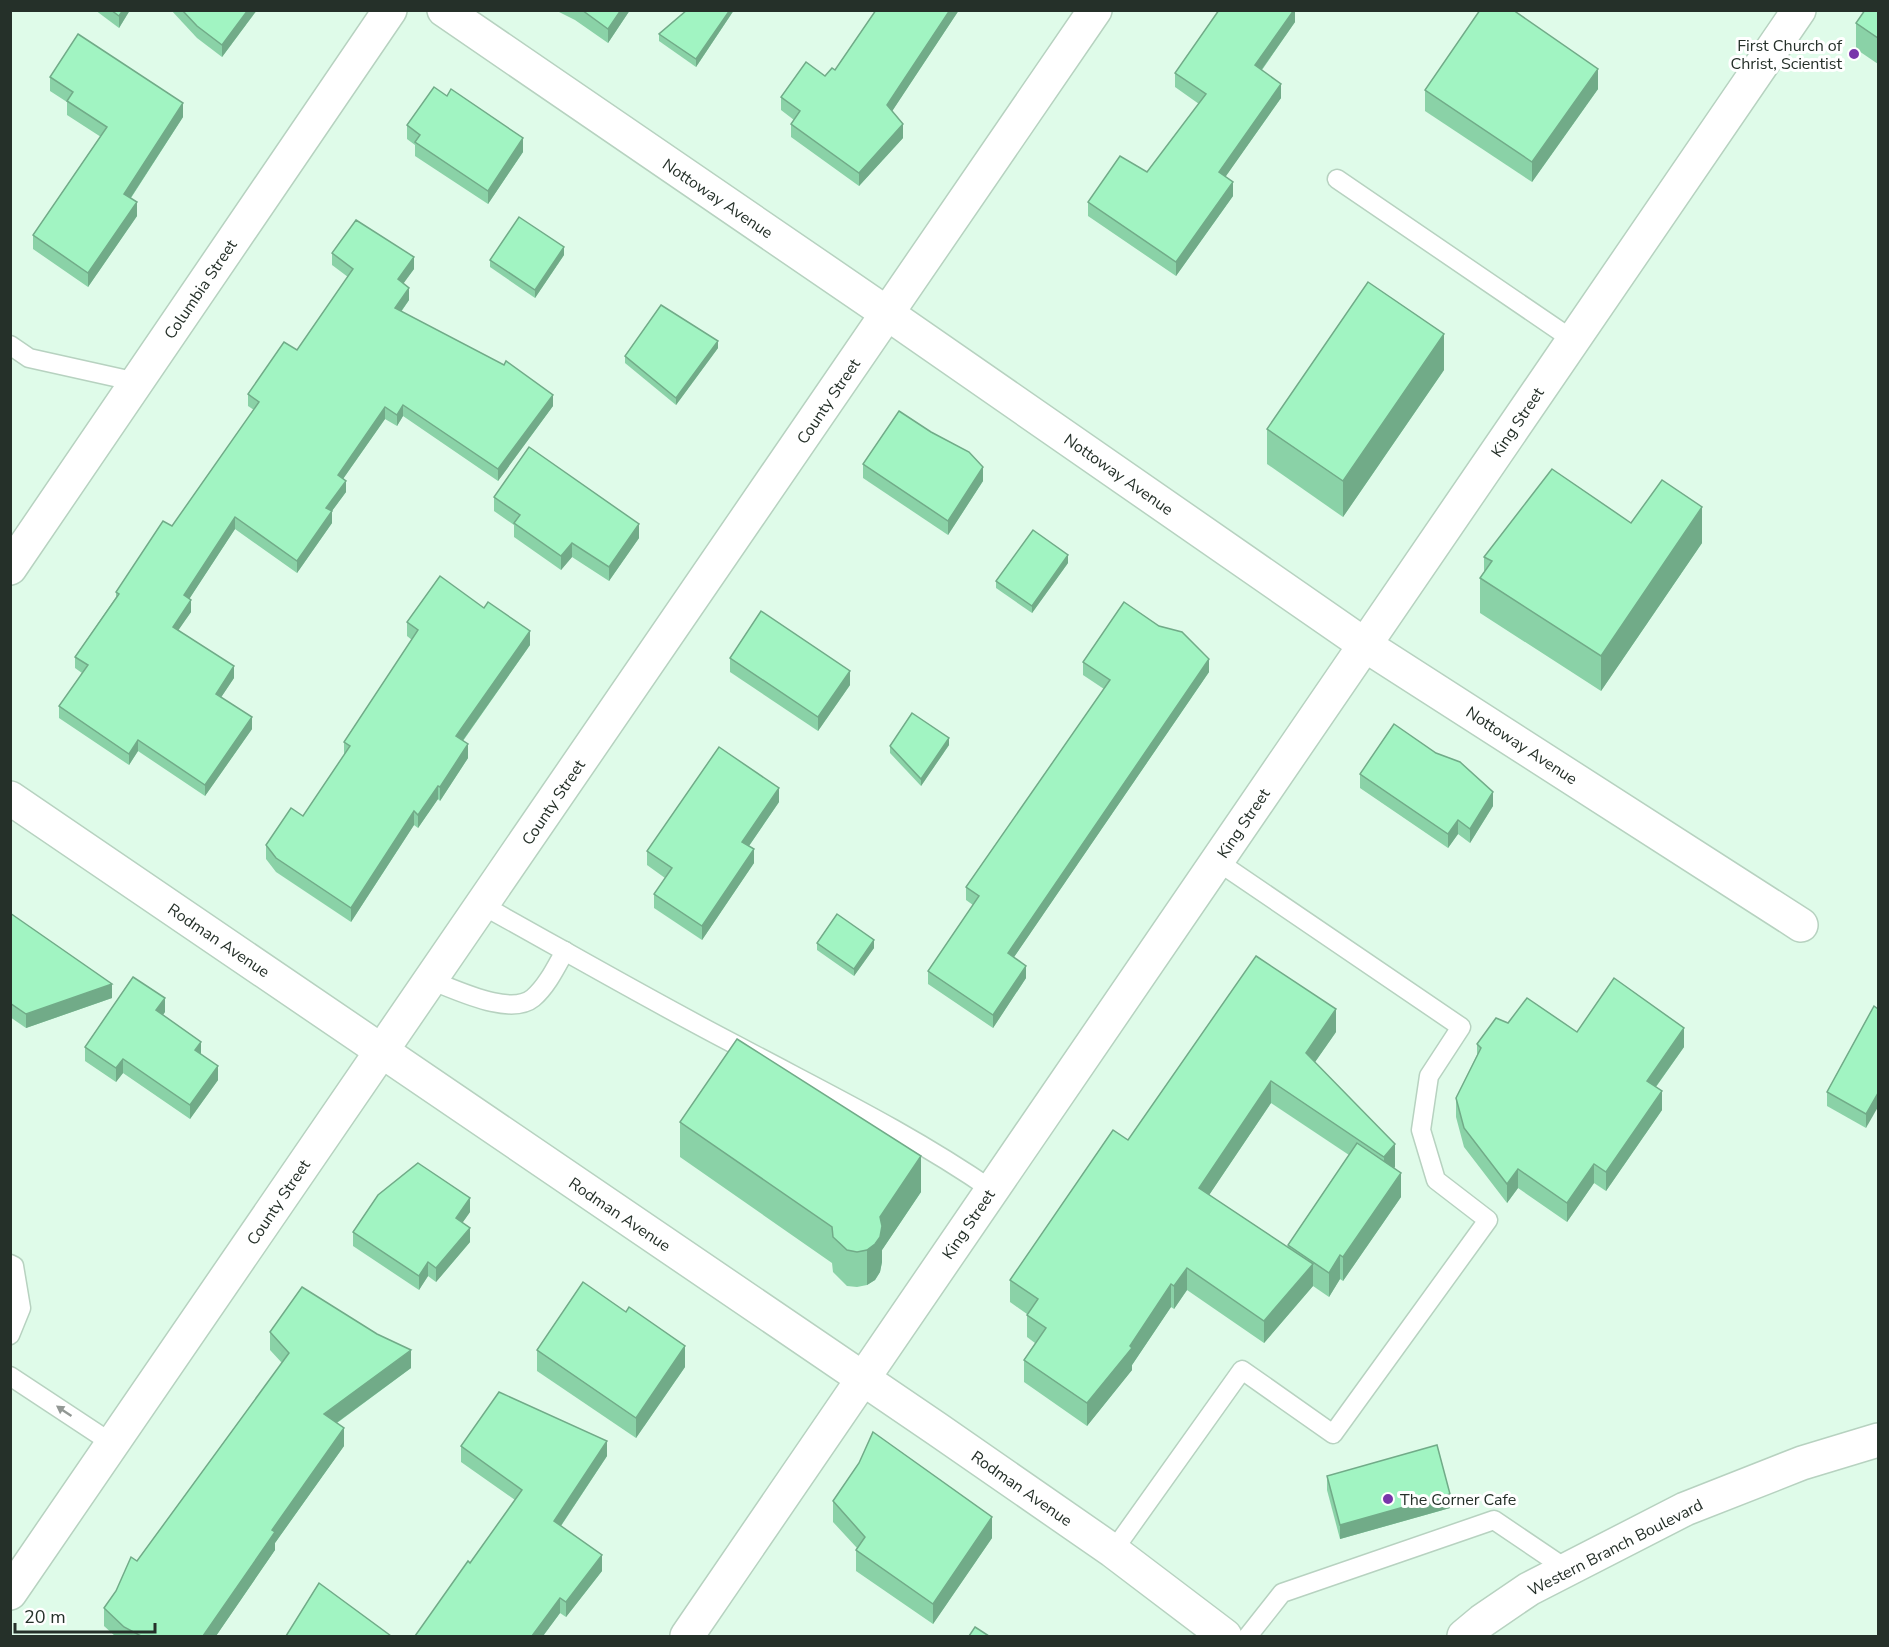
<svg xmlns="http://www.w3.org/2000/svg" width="1889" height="1647" viewBox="0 0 1889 1647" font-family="'Nunito Sans',sans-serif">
  <rect width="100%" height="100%" fill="#dffbe9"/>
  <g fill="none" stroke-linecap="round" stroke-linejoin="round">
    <defs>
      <g id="service">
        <polyline points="1337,179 1573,340"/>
        <polyline points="10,345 29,358 137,382"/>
        <path d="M482,905C567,952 651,1001 738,1046C824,1092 911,1134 992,1190"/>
        <path d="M430,980C455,989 510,1017 533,998C547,986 556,967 565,951"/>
        <polyline points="10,1264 14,1266 21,1308 10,1335"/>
        <polyline points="10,1376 113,1444"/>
        <polyline points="1113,1551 1242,1370 1333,1434 1488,1220 1436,1180 1421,1130 1429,1076 1461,1027 1217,861"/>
        <polyline points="1248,1636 1282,1593 1494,1520 1568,1570"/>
      </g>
      <g id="minor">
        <polyline points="444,10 888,314 1365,645 1801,925"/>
        <polyline points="10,568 390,10"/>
        <polyline points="10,1593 1095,10"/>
      </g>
      <g id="tertiary">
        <polyline points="10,798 937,1429 1113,1551 1225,1636"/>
        <polyline points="687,1636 1799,10"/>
        <polyline points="1464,1636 1482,1621 1529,1589 1685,1509 1802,1463 1878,1440"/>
      </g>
    </defs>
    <use href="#service" stroke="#b7d2c0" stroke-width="21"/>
    <use href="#minor" stroke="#b7d2c0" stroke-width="36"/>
    <use href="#tertiary" stroke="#b7d2c0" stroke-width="36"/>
    <use href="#service" stroke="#fff" stroke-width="18"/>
    <use href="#minor" stroke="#fff" stroke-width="33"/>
    <use href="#tertiary" stroke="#fff" stroke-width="33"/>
  </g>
  <g fill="#8ad2a7" fill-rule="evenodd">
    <polygon points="95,10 130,10 119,28"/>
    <polygon points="171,10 257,10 222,57 197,38"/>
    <polygon points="555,10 630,10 608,43 575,20"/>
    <polygon points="687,10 734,10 696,67 659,41 659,34"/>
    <polygon points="876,10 959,10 892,111 903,138 859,186 791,137 791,124 794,120 781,110 781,97 825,76 835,70"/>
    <polygon points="1295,10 1295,22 1262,70 1281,98 1225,177 1233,196 1176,276 1088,216 1088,202 1147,172 1199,104 1175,87 1175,73"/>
    <polygon points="1878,10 1878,64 1856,49 1856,23"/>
    <polygon points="50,77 183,117 131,198 137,216 88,287 33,249 33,235 101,137 67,115 67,102 50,91"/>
    <polygon points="1598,89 1532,182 1425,111 1425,90"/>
    <polygon points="407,125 523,152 488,204 415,156 415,145 407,139"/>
    <polygon points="332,253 414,269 403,283 409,300 401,312 553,406 498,481 403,416 397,426 385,419 343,479 346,492 332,511 332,523 297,573 235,529 189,599 191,612 178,630 234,678 221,697 252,729 205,796 138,751 129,765 59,718 59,706 82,673 75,668 75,657 116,597 116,592 172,526 254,410 248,406 248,394 297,350 348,277 332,265"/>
    <polygon points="564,255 535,298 490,267 490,260"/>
    <polygon points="718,348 676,405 625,363 625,356"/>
    <polygon points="1444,370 1343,517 1267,464 1267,429"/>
    <polygon points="863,464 983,481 948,535 863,478"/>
    <polygon points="494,497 639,538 609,581 572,557 561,570 514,537 514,525 494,511"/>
    <polygon points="1631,523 1702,543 1601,691 1480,613 1480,578 1484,572 1484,557"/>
    <polygon points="1068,563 1032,613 996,588 996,581"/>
    <polygon points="407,622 530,645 463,741 468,758 440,801 438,799 418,828 414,825 351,922 276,872 266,859 266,845 303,816 344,755 344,742 412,640 407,636"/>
    <polygon points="730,658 850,685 818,731 730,672"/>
    <polygon points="1083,662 1209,672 1014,957 1026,978 993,1028 928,984 928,971 973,905 966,900 966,887 1104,689 1083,675"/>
    <polygon points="949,745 921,786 890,753 890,746"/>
    <polygon points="1360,774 1493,806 1470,843 1458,834 1448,848 1360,788"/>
    <polygon points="779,802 749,846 754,863 702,940 654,908 654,894 665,878 647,865 647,851"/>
    <polygon points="10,913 112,998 26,1028 10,1017"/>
    <polygon points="817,943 874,948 854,976 817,950"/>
    <polygon points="1874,1006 1866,1128 1827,1106 1827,1092"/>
    <polygon points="165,1012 163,1015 201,1054 218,1080 190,1119 123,1073 116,1082 85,1061 85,1047"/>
    <polygon points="1508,1023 1684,1047 1656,1087 1662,1110 1606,1191 1594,1183 1567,1222 1518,1188 1507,1203 1464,1147 1456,1117 1456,1098 1477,1055 1477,1044"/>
    <path d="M1336,1032L1315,1062L1395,1167L1394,1168L1401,1197L1343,1281L1340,1279L1329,1297L1313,1286L1264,1343L1187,1290L1174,1309L1171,1307L1132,1365V1370L1087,1426L1024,1382V1360L1035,1343L1027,1337V1314L1010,1302V1280L1128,1140ZM1271,1103L1349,1155L1288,1245V1247L1209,1195Z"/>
    <polygon points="680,1122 921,1192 882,1250 882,1262 880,1272 875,1280 867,1285 857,1287 847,1286 833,1272 832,1263 680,1157"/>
    <polygon points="470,1212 462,1223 470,1242 436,1282 428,1276 419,1290 353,1246 353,1232"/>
    <polygon points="626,1312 685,1367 636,1438 537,1371 537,1350"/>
    <polygon points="270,1332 411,1368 337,1423 344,1446 275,1543 275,1550 216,1636 115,1636 104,1626 104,1608 137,1561 282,1363 270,1350"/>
    <polygon points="461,1446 607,1456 561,1526 602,1571 566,1617 560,1613 543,1636 415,1636 470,1563 515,1500 461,1462"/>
    <polygon points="1327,1476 1450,1508 1340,1539 1327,1490"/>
    <polygon points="833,1501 992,1538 933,1624 856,1571 856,1550 857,1548 833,1522"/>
  </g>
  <g fill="#71ab88">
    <polygon points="123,10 130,10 119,28 119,16"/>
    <polygon points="248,10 257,10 222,57 222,45"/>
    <polygon points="621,10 630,10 608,43 608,29"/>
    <polygon points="730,10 734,10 696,67 696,59"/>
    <polygon points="950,10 959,10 887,119 887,105"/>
    <polygon points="1294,10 1295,10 1295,22 1255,79 1255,65"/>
    <polygon points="1598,69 1598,89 1532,182 1532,162"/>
    <polygon points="1281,84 1281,98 1219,186 1219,172"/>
    <polygon points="183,103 183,117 124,208 124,194"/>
    <polygon points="903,124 903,138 859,186 859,173"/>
    <polygon points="523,138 523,152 488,204 488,191"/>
    <polygon points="1233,182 1233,196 1176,276 1176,262"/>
    <polygon points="137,202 137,216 88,287 88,273"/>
    <polygon points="564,247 564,255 535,298 535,290"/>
    <polygon points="414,257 414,269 398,291 398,279"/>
    <polygon points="409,288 409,300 395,320 395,308"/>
    <polygon points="1444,334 1444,370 1343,517 1343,481"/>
    <polygon points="718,341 718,348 676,405 676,398"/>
    <polygon points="553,395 553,406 498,481 498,469"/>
    <polygon points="403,405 403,416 397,426 397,415"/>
    <polygon points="385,407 385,419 338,486 338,475"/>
    <polygon points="983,467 983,481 948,535 948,521"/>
    <polygon points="346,481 346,492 326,519 326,508"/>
    <polygon points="1702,507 1702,543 1601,691 1601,656"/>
    <polygon points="332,511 332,523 297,573 297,561"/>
    <polygon points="235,517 235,529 184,607 184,595"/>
    <polygon points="639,524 639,538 609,581 609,567"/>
    <polygon points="572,543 572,557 561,570 561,556"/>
    <polygon points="1068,555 1068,563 1032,613 1032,606"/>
    <polygon points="191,600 191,612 173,638 173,627"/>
    <polygon points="530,631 530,645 456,750 456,736"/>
    <polygon points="1209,659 1209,672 1008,966 1008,953"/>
    <polygon points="234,666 234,678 216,705 216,694"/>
    <polygon points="850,671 850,685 818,731 818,717"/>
    <polygon points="252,717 252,729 205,796 205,785"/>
    <polygon points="949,738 949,745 921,786 921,779"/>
    <polygon points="138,740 138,751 129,765 129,754"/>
    <polygon points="468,744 468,758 440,801 440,787"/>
    <polygon points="438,786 438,799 418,828 418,815"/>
    <polygon points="779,788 779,802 742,856 742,842"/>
    <polygon points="1493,792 1493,806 1470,843 1470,829"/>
    <polygon points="414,811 414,825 351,922 351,908"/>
    <polygon points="1458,820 1458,834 1448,848 1448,834"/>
    <polygon points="754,849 754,863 702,940 702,926"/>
    <polygon points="874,940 874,948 854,976 854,969"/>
    <polygon points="1026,966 1026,978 993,1028 993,1015"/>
    <polygon points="112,984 112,998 26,1028 26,1014"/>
    <polygon points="165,998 165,1012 156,1024 156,1010"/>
    <polygon points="1336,1009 1336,1032 1306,1075 1306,1053"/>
    <polygon points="1684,1028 1684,1047 1647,1099 1647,1081"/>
    <polygon points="201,1042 201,1055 195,1050"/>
    <polygon points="123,1059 123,1073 116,1082 116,1068"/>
    <polygon points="218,1066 218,1080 190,1119 190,1105"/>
    <polygon points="1271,1081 1271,1103 1199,1210 1199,1188"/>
    <polygon points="1662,1091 1662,1110 1606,1191 1606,1172"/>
    <polygon points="1878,1093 1878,1107 1866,1128 1866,1114"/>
    <polygon points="1395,1144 1395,1167 1384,1179 1384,1157"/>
    <polygon points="921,1156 921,1192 882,1250 882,1262 880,1272 875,1280 867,1285 867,1250 880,1217"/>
    <polygon points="1594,1164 1594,1183 1567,1222 1567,1203"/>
    <polygon points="1518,1169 1518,1188 1507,1203 1507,1184"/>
    <polygon points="1401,1173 1401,1197 1343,1281 1343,1257"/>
    <polygon points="470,1198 470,1212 456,1232 456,1218"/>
    <polygon points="470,1228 470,1242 436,1282 436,1268"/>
    <polygon points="1340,1255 1340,1279 1329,1297 1329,1273"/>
    <polygon points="428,1262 428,1276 419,1290 419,1276"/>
    <polygon points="1313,1264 1313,1286 1264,1343 1264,1321"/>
    <polygon points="1187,1268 1187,1290 1174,1309 1174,1286"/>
    <polygon points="1171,1284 1171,1307 1132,1365 1132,1370 1087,1426 1087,1403 1130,1346"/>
    <polygon points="685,1346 685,1367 636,1438 636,1418"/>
    <polygon points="411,1350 411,1368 324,1432 324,1414"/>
    <polygon points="344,1428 344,1446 275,1543 275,1550 216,1636 203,1636 272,1530"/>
    <polygon points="607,1441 607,1456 554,1536 554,1521"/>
    <polygon points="1450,1494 1450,1508 1340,1539 1340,1525"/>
    <polygon points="992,1517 992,1538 933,1624 933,1604"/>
    <polygon points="602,1555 602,1571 566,1617 566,1602"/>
    <polygon points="560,1598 560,1613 543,1636 532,1636"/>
  </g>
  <g fill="#a1f4c2" stroke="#71ab88" stroke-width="1.5">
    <polygon points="111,10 123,10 119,16"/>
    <polygon points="182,10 248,10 222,45 197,26"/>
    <polygon points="582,10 621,10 608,29"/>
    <polygon points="687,10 730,10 696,59 659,34"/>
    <polygon points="876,10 950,10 887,105 903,124 859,173 791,124 800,111 781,97 806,62 825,76 832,68 835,70"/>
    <polygon points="1219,10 1294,10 1255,65 1281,84 1219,172 1233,182 1176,262 1088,202 1120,156 1147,172 1206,94 1175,73"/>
    <polygon points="1480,10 1513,10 1598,69 1532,162 1425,90"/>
    <polygon points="1865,10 1878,10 1878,38 1856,23"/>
    <polygon points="78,34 183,103 124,194 137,202 88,273 33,235 107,127 67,101 73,92 50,77"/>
    <polygon points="434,87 447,96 451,89 523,138 488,191 415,142 420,135 407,125"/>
    <polygon points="519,217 564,247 535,290 490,260"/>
    <polygon points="356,220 414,257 398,279 409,288 395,308 504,365 506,361 553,395 498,469 403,405 397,415 385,407 338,475 346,481 326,508 332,511 297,561 235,517 184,595 191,600 173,627 234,666 216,694 252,717 205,785 138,740 129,754 59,706 88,665 75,657 119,594 116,592 163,521 172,526 259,402 248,394 284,342 297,350 353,269 332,253"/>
    <polygon points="1368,282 1444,334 1343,481 1267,429"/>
    <polygon points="661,305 718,341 676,398 625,356"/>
    <polygon points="899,411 931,432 969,452 983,467 948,521 863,464"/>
    <polygon points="529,447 639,524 609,567 572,543 561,556 514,523 520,515 494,497"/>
    <polygon points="1552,469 1631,523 1662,480 1702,507 1601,656 1480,578 1492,561 1484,557"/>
    <polygon points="1033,530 1068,555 1032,606 996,581"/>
    <polygon points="440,576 484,608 488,602 530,631 456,736 468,744 440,787 438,786 418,815 414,811 351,908 276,858 266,845 291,808 303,816 350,746 344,742 418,630 407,622"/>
    <polygon points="1124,602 1159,626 1182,632 1209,659 1008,953 1026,966 993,1015 928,971 979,896 966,887 1110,680 1083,662"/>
    <polygon points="761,611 850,671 818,717 730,658"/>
    <polygon points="912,713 949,738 921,779 890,746"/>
    <polygon points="1394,724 1436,753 1460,762 1493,792 1470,829 1458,820 1448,834 1360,774"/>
    <polygon points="719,747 779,788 742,842 754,849 702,926 654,894 672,868 647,851"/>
    <polygon points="10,913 112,984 26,1014 10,1003"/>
    <polygon points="837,914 874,940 854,969 817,943"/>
    <polygon points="1256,956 1336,1009 1306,1053 1395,1144 1384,1157 1271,1081 1199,1188 1313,1264 1264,1321 1187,1268 1174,1286 1171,1284 1130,1346 1132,1348 1087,1403 1024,1360 1046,1328 1027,1315 1038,1299 1010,1280 1113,1130 1128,1140"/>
    <polygon points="133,977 165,998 156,1010 201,1042 195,1050 218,1066 190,1105 123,1059 116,1068 85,1047"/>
    <polygon points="1614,978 1684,1028 1647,1081 1662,1091 1606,1172 1594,1164 1567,1203 1518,1169 1507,1184 1464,1128 1456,1098 1481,1048 1477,1044 1496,1018 1508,1023 1527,998 1577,1032"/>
    <polygon points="1874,1006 1878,1009 1878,1093 1866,1114 1827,1092"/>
    <polygon points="737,1039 921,1156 880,1217 882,1226 880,1237 875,1244 867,1250 857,1252 847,1250 833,1237 832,1227 680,1122"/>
    <polygon points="1357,1143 1401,1173 1343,1257 1340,1255 1329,1273 1288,1245"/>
    <polygon points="418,1163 470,1198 456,1218 470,1228 436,1268 428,1262 419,1276 353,1232 378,1195"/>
    <polygon points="583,1282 626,1312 629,1307 685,1346 636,1418 537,1350"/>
    <polygon points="302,1287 377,1334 411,1350 324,1414 344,1428 272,1530 275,1532 203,1636 141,1636 124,1627 104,1608 116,1591 131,1557 137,1561 289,1353 270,1332"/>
    <polygon points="499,1392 607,1441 554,1521 602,1555 566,1602 560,1598 532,1636 415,1636 468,1561 470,1563 522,1490 461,1446"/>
    <polygon points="873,1432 992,1517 933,1604 856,1550 865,1537 833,1501 859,1463"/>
    <polygon points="1437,1445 1450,1494 1340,1525 1327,1476"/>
    <polygon points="319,1583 391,1636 286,1636"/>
    <polygon points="975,1627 989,1636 969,1636"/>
  </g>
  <defs><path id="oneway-solid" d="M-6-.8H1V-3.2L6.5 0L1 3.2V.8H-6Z" transform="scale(1.5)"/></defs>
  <use fill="#929894" href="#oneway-solid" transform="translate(64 1411) rotate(-146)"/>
  <g fill="#7836aa" stroke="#fff" stroke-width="2">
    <circle cx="1854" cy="54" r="6"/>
    <circle cx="1388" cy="1499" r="6"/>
  </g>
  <g text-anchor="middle" stroke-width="6" stroke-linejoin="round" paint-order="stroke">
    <g font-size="16" fill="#253029" stroke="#fff" text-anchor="end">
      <text x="1842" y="51">First Church of<tspan x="1842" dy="18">Christ, Scientist</tspan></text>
      <text x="1400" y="1505" text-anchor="start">The Corner Cafe</text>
    </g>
    <g font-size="16" fill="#253029" stroke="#fff">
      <text transform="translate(718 198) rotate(34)" y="6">Nottoway Avenue</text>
      <text transform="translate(200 289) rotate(-56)" y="6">Columbia Street</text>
      <text transform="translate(828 401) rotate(-56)" y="6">County Street</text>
      <text transform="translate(1517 422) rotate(-56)" y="6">King Street</text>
      <text transform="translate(1119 474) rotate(35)" y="6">Nottoway Avenue</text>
      <text transform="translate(1522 745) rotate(33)" y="6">Nottoway Avenue</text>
      <text transform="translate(553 802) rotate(-56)" y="6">County Street</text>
      <text transform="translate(1243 823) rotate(-56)" y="6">King Street</text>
      <text transform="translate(219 940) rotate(34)" y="6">Rodman Avenue</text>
      <text transform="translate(278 1202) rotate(-56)" y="6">County Street</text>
      <text transform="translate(620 1214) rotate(34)" y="6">Rodman Avenue</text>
      <text transform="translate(968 1224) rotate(-56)" y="6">King Street</text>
      <text transform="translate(1022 1488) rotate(35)" y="6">Rodman Avenue</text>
      <text transform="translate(1615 1547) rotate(-27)" y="6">Western Branch Boulevard</text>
    </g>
  </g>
  <rect width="1889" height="1647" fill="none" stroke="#253029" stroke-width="24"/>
  <path d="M15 1623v9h140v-9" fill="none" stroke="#253029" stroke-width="3"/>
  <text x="24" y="1623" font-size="18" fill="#253029" stroke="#ffffff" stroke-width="4.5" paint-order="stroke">20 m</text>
</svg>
